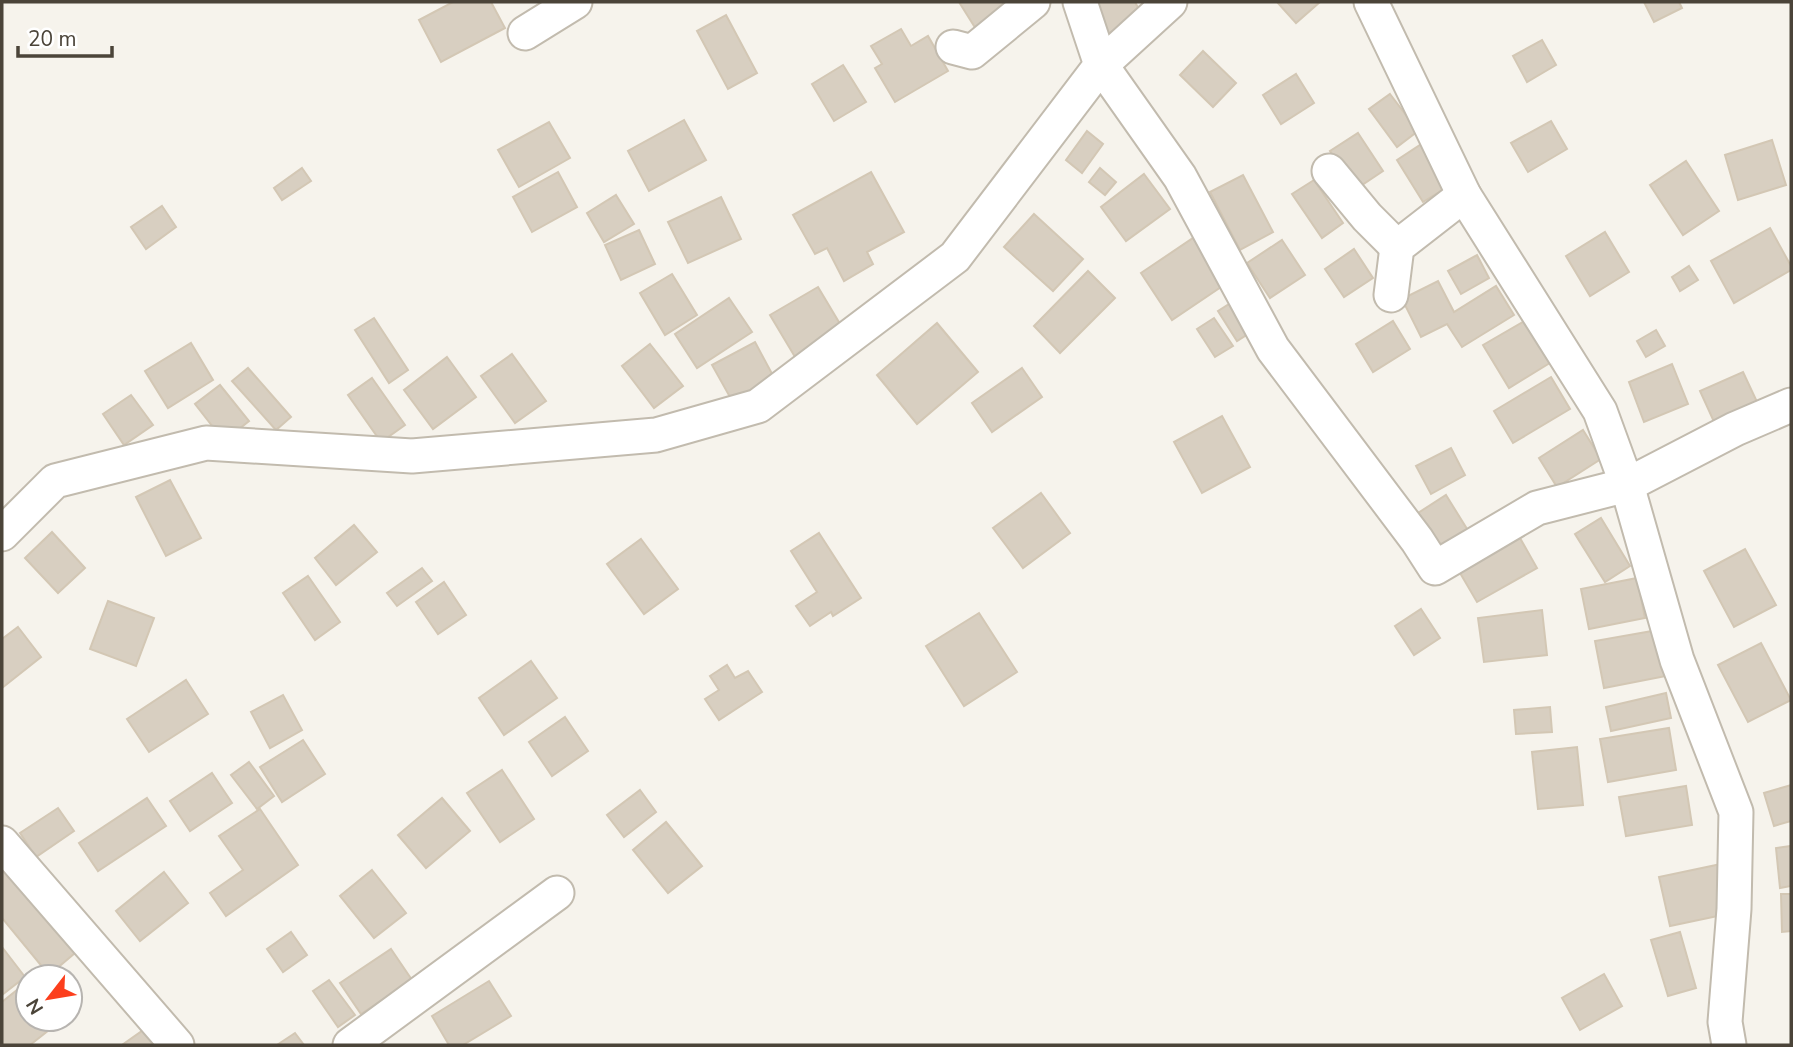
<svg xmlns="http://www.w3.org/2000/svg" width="1793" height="1047" viewBox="0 0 1793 1047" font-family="'Nunito Sans',sans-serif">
  <rect width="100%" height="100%" fill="#f6f3ec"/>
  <g fill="#d8cfc1" stroke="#d3c7b4" stroke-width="2">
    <polygon points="453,2 491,2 505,28 441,62 419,20"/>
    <polygon points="959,2 1017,2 976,29"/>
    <polygon points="1091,2 1135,2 1142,15 1108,34"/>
    <polygon points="1277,2 1320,2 1296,23"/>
    <polygon points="1644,2 1679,2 1682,8 1654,22"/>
    <polygon points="726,15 757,73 728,89 697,31"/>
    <polygon points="901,29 911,46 928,36 948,71 895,102 875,68 882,64 871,46"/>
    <polygon points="1542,40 1556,65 1527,82 1513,56"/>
    <polygon points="1203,51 1236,83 1213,107 1180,75"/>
    <polygon points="843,65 866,102 834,121 812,84"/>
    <polygon points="1296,74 1314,103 1281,124 1263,95"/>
    <polygon points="1390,94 1418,131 1397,147 1369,109"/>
    <polygon points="684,120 706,160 649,191 628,151"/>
    <polygon points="1551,121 1567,149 1528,172 1511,143"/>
    <polygon points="549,122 570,158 519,187 498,150"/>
    <polygon points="1087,131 1103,144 1082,173 1066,160"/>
    <polygon points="1358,133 1383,171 1356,189 1330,151"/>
    <polygon points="1772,140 1786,185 1738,200 1725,155"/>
    <polygon points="1423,143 1449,186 1423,202 1397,160"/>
    <polygon points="1686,161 1719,211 1683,235 1650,185"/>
    <polygon points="302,168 311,181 282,200 274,188"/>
    <polygon points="1100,168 1116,182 1105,195 1089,182"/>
    <polygon points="558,172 577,207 532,232 513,197"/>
    <polygon points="871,172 904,232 867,252 873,264 844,281 827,248 815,254 793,215"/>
    <polygon points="1144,174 1170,209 1126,241 1101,207"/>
    <polygon points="1243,175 1273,232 1240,250 1210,192"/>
    <polygon points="1314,180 1343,223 1322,238 1292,194"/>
    <polygon points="616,195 634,224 604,242 587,213"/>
    <polygon points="721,197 741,239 688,263 668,222"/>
    <polygon points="162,206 176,227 146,249 131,227"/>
    <polygon points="1034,214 1083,259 1053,291 1004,247"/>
    <polygon points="1770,228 1791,266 1791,270 1734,303 1711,261"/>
    <polygon points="639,230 655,264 621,280 605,245"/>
    <polygon points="1605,232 1629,272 1590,296 1566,256"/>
    <polygon points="1193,238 1224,285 1172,320 1141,273"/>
    <polygon points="1282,240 1305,275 1270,298 1247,263"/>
    <polygon points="1354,249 1373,278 1344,297 1325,269"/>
    <polygon points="1477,255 1489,278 1461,294 1448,271"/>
    <polygon points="1689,266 1698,280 1680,291 1672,277"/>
    <polygon points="1088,271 1115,298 1060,353 1034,326"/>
    <polygon points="672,274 697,315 665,335 640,293"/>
    <polygon points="1438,281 1454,312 1496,286 1514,315 1462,347 1447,324 1421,337 1402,299"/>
    <polygon points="818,287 846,334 798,362 770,315"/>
    <polygon points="729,298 752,332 697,368 675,334"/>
    <polygon points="1237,299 1256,329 1237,341 1218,311"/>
    <polygon points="1533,316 1558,358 1509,388 1483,345"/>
    <polygon points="374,318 408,370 389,383 355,330"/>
    <polygon points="1214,318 1233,346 1215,357 1197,329"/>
    <polygon points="1393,321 1410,349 1373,372 1356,344"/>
    <polygon points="937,323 978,372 917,424 877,375"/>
    <polygon points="1656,330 1665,346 1646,357 1637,341"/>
    <polygon points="755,342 777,383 735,406 712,365"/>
    <polygon points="191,343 213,380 168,408 145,371"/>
    <polygon points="650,344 683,386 654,408 622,366"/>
    <polygon points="512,354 546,401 515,423 481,376"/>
    <polygon points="447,357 476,397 433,429 404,390"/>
    <polygon points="1672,364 1688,404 1644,422 1629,382"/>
    <polygon points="248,368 291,417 276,430 232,381"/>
    <polygon points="1022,368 1042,397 992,432 972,403"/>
    <polygon points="1743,372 1758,404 1715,424 1700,391"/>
    <polygon points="1551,377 1570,409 1513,443 1494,411"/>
    <polygon points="372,378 405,425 381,442 348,395"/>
    <polygon points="220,385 249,421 224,441 195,404"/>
    <polygon points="131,395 153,425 124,445 103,414"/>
    <polygon points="1222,416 1250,467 1202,493 1174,442"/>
    <polygon points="1583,430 1601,459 1557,487 1539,458"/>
    <polygon points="1451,448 1465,475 1431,494 1416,466"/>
    <polygon points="170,480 201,538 166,556 136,497"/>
    <polygon points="1041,493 1070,533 1023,568 993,528"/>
    <polygon points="1446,495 1472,537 1444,554 1418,513"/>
    <polygon points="1601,518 1630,566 1605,582 1575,534"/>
    <polygon points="354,525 377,552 336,585 315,558"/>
    <polygon points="1516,531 1537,568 1477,602 1456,566"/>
    <polygon points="52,532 85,568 58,593 25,558"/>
    <polygon points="819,533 861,598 833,616 831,612 810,626 796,606 817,592 791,551"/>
    <polygon points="641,539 678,589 644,614 607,564"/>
    <polygon points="1745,549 1776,605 1734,627 1704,571"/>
    <polygon points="422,568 432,581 397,606 387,593"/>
    <polygon points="308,576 340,622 315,640 283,593"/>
    <polygon points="1637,578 1645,618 1589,629 1581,589"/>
    <polygon points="444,582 466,615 438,634 416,602"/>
    <polygon points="108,601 154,618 136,666 90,649"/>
    <polygon points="1421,609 1440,638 1414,655 1395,626"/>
    <polygon points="1542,610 1547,655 1484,662 1478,618"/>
    <polygon points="979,613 1017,672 964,706 926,646"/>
    <polygon points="18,627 41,657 2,688 2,639"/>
    <polygon points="1658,630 1666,676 1604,688 1595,641"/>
    <polygon points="1761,643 1791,700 1748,722 1718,665"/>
    <polygon points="531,661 557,698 504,735 479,698"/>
    <polygon points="727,665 735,678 748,671 762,692 719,720 705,699 719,690 710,676"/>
    <polygon points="186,680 208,714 149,752 127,719"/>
    <polygon points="1666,693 1671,718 1611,731 1606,707"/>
    <polygon points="283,695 302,730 270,748 251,712"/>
    <polygon points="1550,707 1552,732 1516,734 1514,710"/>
    <polygon points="565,717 588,751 552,776 529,742"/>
    <polygon points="1669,728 1676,770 1608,782 1600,739"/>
    <polygon points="303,740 325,774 282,802 260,767"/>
    <polygon points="1577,747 1583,805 1538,809 1532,752"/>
    <polygon points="249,762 274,796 257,809 231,775"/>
    <polygon points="502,770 534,819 500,842 467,793"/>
    <polygon points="212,773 232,803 190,831 170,801"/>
    <polygon points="1791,785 1791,821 1774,826 1764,793"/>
    <polygon points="1686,786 1692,825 1626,836 1619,797"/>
    <polygon points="640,790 656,812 624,837 607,815"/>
    <polygon points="147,798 166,826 98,871 79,843"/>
    <polygon points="442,798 470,831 426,868 398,835"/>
    <polygon points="58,808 74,831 36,857 20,833"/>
    <polygon points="260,809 298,865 226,916 210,893 243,870 219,836"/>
    <polygon points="666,822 702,866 668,893 633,850"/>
    <polygon points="1791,846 1791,886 1780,888 1776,848"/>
    <polygon points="1721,864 1732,913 1670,926 1659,877"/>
    <polygon points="2,866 81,948 49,975 2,918"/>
    <polygon points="372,870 406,913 374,938 340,896"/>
    <polygon points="164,872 188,903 140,941 116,911"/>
    <polygon points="1781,894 1791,894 1791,931 1782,932"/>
    <polygon points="291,932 307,955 283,972 267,949"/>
    <polygon points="1680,932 1696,988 1668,996 1651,940"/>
    <polygon points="2,947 25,977 2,995"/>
    <polygon points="391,949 412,980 361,1014 340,983"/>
    <polygon points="1604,974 1622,1006 1580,1030 1562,998"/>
    <polygon points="329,980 355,1015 338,1027 313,991"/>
    <polygon points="28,981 28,1019 63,1019 30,1045 2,1045 2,1002"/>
    <polygon points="489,981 511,1016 463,1045 449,1045 432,1016"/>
    <polygon points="149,1026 162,1045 122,1045"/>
    <polygon points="295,1033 304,1045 277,1045"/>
  </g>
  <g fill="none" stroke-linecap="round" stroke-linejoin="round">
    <defs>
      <g id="minor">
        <polyline points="1170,2 1101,65 1180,177 1273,349 1417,540 1435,568 1537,508 1627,485 1677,660 1736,812 1734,909 1725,1022 1729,1045"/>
        <polyline points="1371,2 1464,195 1600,411 1627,485 1735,429 1791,405"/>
        <polyline points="525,33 575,2"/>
        <polyline points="953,47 972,52 1033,2"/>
        <polyline points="1329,171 1367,217 1397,247"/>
        <polyline points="1391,295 1397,247 1464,195"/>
        <polyline points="2,534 55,481 206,443 412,456 656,435 758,406 955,257 1101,65 1080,2"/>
        <polyline points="2,843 177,1045"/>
        <polyline points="350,1045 557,893"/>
      </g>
    </defs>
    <use href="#minor" stroke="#c2bbae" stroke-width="37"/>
    <use href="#minor" stroke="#fff" stroke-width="33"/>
  </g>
  <rect width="1793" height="1047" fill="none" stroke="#4b4439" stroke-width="7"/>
  <g transform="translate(49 998) rotate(239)"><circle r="33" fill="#ffffff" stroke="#b7b4b0" stroke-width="2"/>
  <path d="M0-5L12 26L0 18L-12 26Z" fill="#fc3f1d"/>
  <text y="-10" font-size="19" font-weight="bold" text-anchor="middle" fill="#4b4439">N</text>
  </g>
  <path d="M18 46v10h94v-10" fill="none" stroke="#4b4439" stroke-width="3.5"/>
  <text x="28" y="46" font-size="21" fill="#4b4439" stroke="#ffffff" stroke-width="5" paint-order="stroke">20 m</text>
</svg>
